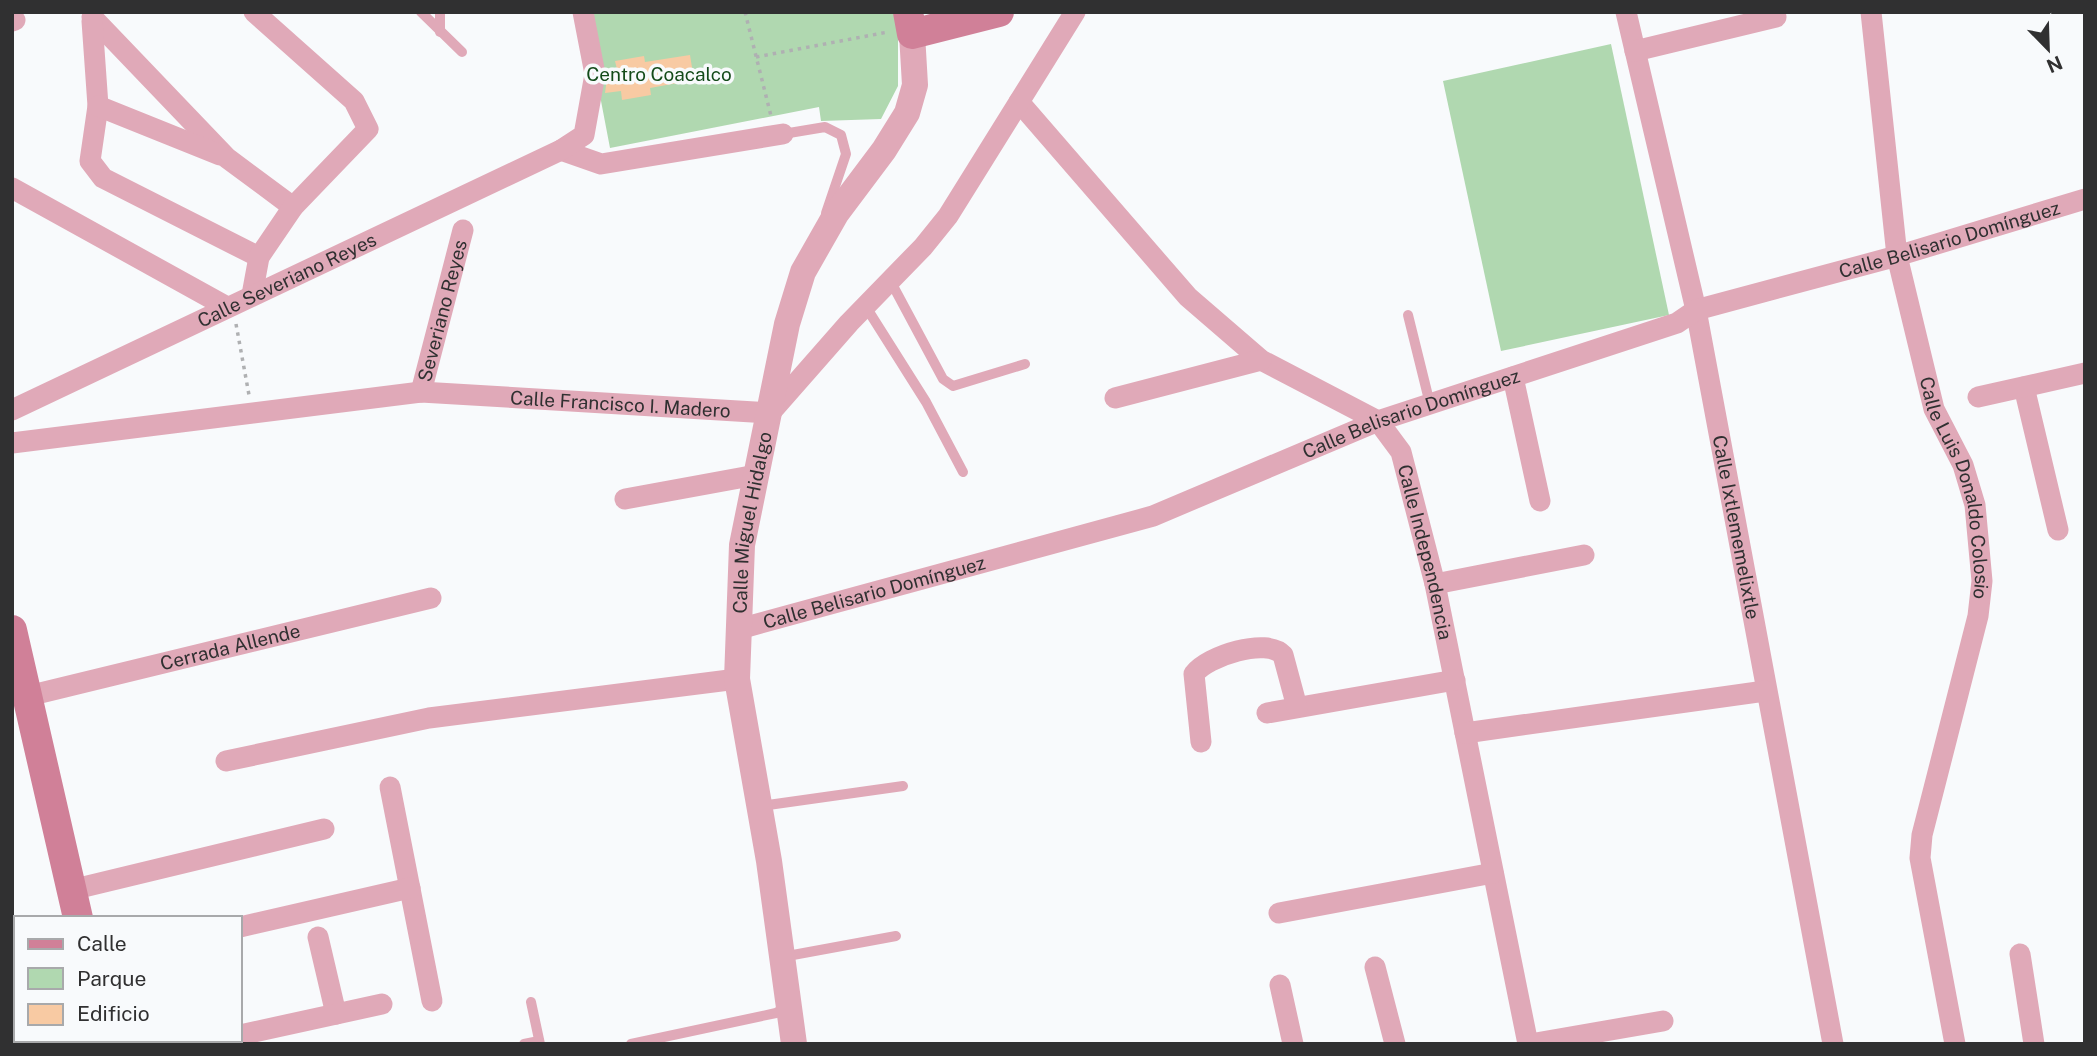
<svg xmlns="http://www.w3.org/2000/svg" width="2097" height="1056" viewBox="0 0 2097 1056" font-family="'Public Sans',sans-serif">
  <rect width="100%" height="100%" fill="#f8fafc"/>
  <g fill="#b0d8b0">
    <polygon points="584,12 895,12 898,24 898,86 881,119 821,121 819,107 610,148"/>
    <polygon points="1611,44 1669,315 1501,351 1443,81"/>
  </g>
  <polygon fill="#f8caa3" points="690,55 694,80 650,88 651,95 622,100 621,91 605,93 608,71 617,69 615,61 644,56 645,62"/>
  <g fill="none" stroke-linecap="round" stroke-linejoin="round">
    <g stroke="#afb0b2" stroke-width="3.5" stroke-dasharray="3.5 5" stroke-linecap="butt">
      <polyline points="745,12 771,116"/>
      <polyline points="756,57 888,32"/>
      <polyline points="236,324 249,395"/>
    </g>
    <g stroke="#e0a9b8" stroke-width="10">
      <polyline points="421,12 462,52"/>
      <polyline points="440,12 440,32"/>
      <polyline points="783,134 825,127 841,135 846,154 826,213"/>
      <polyline points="891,282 943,379 953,386 1025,364"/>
      <polyline points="866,307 926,402 963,472"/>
      <polyline points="1408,315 1430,404"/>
      <polyline points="761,806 903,786"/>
      <polyline points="782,957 896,936"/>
      <polyline points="531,1002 540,1044"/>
      <polyline points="524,1044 539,1041"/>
      <polyline points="631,1044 776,1013 787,1007"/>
    </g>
    <g stroke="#e0a9b8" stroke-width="21">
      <path id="s1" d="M1626,12L1696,310L1833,1044"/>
      <path id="s2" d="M1871,12L1897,256L1934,409L1963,465L1975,505L1982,581L1978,616L1922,835L1920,858L1955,1044"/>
      <polyline points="92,17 227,158 293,207"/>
      <polyline points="12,21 15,20"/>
      <polyline points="92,21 98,106 90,161 103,178 259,257"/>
      <polyline points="1635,51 1776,17"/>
      <path id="s3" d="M1019,102L1188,297L1261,360L1378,421L1401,452L1435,584L1528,1044"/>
      <polyline points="98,106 220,155"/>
      <polyline points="561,150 601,164 783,134"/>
      <polyline points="12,188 227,307"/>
      <polyline points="252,295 259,257 293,207 368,129 354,101 254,12"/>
      <polyline points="1513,377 1540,501"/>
      <polyline points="2024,387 2058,530"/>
      <path id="s4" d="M421,392L463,230"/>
      <polyline points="1978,397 2085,373"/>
      <polyline points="1115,398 1261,360"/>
      <path id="s5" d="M12,410L561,150L584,135L595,74L583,12"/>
      <path id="s6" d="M12,443L421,392L770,413L849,323L923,247L948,216L1075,12"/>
      <polyline points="625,499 756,475"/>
      <polyline points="1435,584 1584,555"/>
      <path id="s7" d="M739,629L1153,516L1378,421L1677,323L1696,310L1897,256L2085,199"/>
      <path id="s8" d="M28,696L431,598"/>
      <polyline points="1267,713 1455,680"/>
      <polyline points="1465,733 1765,691"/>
      <path d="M1201,742L1194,674C1207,656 1267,637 1283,655L1297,707"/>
      <polyline points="226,761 429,718 737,679"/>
      <polyline points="390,787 432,1001"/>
      <polyline points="71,890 324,829"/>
      <polyline points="1279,913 1493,873"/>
      <polyline points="240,927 410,888"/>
      <polyline points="318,937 336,1014"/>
      <polyline points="2020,954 2034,1044"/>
      <polyline points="1375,967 1395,1044"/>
      <polyline points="1280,985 1293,1044"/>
      <polyline points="240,1035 382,1004"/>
      <polyline points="201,1044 217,1040"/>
      <polyline points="1530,1044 1663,1021"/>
    </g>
    <path stroke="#e0a9b8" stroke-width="26" id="s9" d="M794,1044L769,861L737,679L742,545L787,324L803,272L836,214L884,150L907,113L915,85L912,34"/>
    <g stroke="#d08098" stroke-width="30">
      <polyline points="908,12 912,34 999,12"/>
      <polyline points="12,630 78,918"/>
      <polyline points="102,1040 103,1044"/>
    </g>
  </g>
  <g text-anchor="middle" stroke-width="7" stroke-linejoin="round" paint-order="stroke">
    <g font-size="19" fill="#144b1a" stroke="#f8fafc">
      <text x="659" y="81">Centro Coacalco</text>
    </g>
    <g font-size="19" fill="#303031" stroke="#f8fafc">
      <text dy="7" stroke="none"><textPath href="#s7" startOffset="1274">Calle Belisario Domínguez</textPath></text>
      <text dy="7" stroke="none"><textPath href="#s5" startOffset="304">Calle Severiano Reyes</textPath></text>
      <text dy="7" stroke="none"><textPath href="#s4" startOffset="84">Severiano Reyes</textPath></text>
      <text dy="7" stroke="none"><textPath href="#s6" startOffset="612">Calle Francisco I. Madero</textPath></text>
      <text dy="7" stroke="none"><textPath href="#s7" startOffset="707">Calle Belisario Domínguez</textPath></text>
      <text dy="7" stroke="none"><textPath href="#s2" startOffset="486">Calle Luis Donaldo Colosio</textPath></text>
      <text dy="7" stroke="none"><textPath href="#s9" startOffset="527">Calle Miguel Hidalgo</textPath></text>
      <text dy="7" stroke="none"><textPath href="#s1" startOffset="527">Calle Ixtlememelixtle</textPath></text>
      <text dy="7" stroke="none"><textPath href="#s3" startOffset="628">Calle Independencia</textPath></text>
      <text dy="7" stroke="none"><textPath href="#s7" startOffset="140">Calle Belisario Domínguez</textPath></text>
      <text dy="7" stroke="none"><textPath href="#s8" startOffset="208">Cerrada Allende</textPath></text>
    </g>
  </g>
  <rect width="2097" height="1056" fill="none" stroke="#303031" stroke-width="28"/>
  <rect x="14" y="916" width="228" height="126" fill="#f8fafc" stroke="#a8a9ab" stroke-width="2"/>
  <rect x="28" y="939" width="35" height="10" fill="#d08098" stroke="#a8a9ab" stroke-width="2"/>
  <text x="77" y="951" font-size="21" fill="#303031">Calle</text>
  <rect x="28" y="968" width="35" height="21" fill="#b0d8b0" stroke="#a8a9ab" stroke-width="2"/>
  <text x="77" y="986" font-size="21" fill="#303031">Parque</text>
  <rect x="28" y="1004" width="35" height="21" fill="#f8caa3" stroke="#a8a9ab" stroke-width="2"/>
  <text x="77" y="1021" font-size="21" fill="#303031">Edificio</text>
  <g transform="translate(2048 49) rotate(157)" stroke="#f8fafc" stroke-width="5" paint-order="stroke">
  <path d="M0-5L12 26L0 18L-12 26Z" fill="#303031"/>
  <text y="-10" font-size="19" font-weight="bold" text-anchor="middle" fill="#303031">N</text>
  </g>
</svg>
